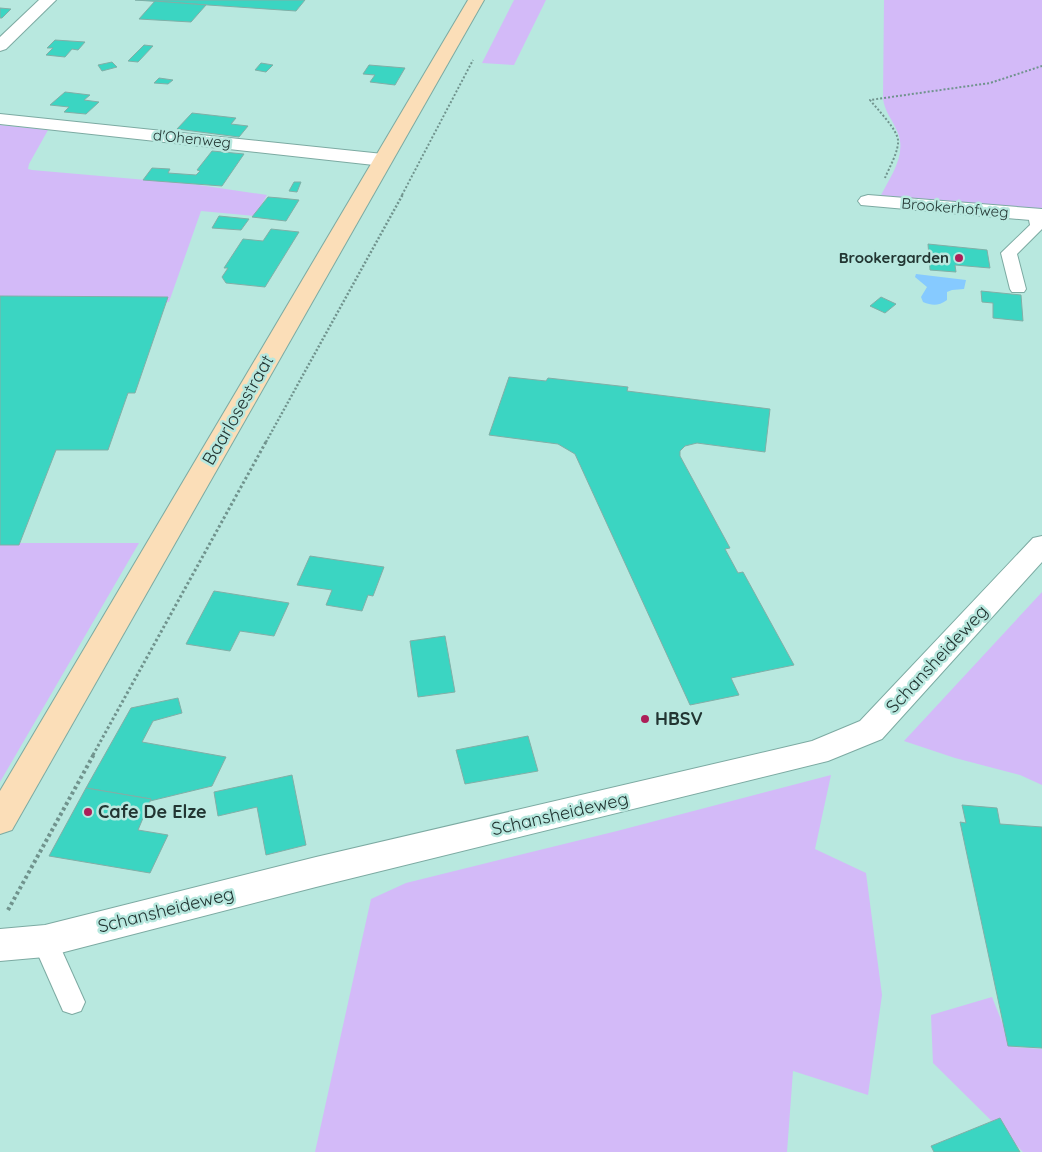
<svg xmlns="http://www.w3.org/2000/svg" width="1042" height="1152" viewBox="0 0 1042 1152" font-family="Quicksand,sans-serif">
  <rect width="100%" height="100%" fill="#b8e8df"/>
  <g fill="#d3baf8">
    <polygon points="514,0 546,0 514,65 482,63"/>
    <path d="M884,0H1042V212L880,197C890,177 908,154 897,131C892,119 885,112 883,99Z"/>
    <polygon points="0,125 48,130 29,164 28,169 32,170 192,184 267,195 255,216 201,211 169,302 0,301"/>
    <polygon points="0,543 139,543 0,782"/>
    <polygon points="1042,592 1042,785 1020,775 955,758 904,741"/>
    <polygon points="831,775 815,849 866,873 882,995 868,1095 793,1071 787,1152 315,1152 371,899 406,883 617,831"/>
    <polygon points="992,997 1012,1047 1042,1049 1042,1152 1023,1152 933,1063 931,1015"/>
  </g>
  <path fill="#86caff" d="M916,274L966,280L964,289L952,290L947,292V300C938,306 933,306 923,302L921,297L927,287L915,277Z"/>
  <g fill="#3bd5c2" stroke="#81afa7">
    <polygon points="135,0 305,0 296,11"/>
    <polygon points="155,1 206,5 191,22 139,19"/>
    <polygon points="0,8 11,9 2,18 0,18"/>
    <polygon points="55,40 85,42 78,50 72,49 65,57 46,55 53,48 47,48"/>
    <polygon points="144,45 153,46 138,62 128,61"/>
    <polygon points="112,62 117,67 102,71 98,65"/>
    <polygon points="261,63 273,65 266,72 255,70"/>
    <polygon points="369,65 405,68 395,85 370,82 375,75 363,74"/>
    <polygon points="159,78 173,80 168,84 154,83"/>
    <polygon points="65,92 90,95 84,100 99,102 86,114 64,112 69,107 50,105"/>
    <polygon points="192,113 236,118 231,124 248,126 239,137 177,129"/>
    <polygon points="212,151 244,154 222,186 143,180 152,168 170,169 168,173 196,175 200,171 197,170"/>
    <polygon points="294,182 301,182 297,192 289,191"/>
    <polygon points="268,197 280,198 299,200 286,221 252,217"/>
    <polygon points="219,216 249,219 241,230 212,228"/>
    <polygon points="271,229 299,232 265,287 226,283 222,277 228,268 224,268 243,239 263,241"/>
    <polygon points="928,244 987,250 990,268 955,265 956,272 930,270"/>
    <polygon points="981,291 1021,295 1023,321 993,318 993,303 982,302"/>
    <polygon points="0,296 168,297 135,393 128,393 108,450 56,450 19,545 0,545"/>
    <polygon points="881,297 896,304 885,313 870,306"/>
    <polygon points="509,377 546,381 548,378 628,387 627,391 770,409 765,452 697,443 685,446 680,451 680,456 730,548 725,549 738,573 743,572 794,665 731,678 739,695 690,705 575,454 558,444 489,435"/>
    <polygon points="310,556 384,567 373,596 368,595 362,611 326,605 332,590 297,585"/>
    <polygon points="214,591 289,603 274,636 240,631 230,651 186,644"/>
    <polygon points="445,636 455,692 418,697 410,641"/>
    <polygon points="178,698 182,713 153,721 142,742 226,757 212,786 150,801 151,799 86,788 131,708"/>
    <polygon points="528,736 538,771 465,784 456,750"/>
    <polygon points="292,775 306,845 266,855 257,807 218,816 214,792"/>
    <polygon points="86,788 151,799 138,830 168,835 150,873 49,856"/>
    <polygon points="962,805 997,808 1000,824 1042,827 1042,1048 1008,1046 960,822 966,823"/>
    <polygon points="1000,1118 1020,1152 934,1152 931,1146"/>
  </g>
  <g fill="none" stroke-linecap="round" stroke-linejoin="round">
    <defs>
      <g id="lane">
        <polygon points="1035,211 1042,215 1042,229 1017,254 1026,289 1024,292 1012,292 1010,289 1001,253 1030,225 1028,215 1030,212"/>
        <polygon points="45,929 54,933 85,1002 81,1011 72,1014 63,1011 32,941 36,933"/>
      </g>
      <g id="street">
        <polygon points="39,0 56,0 6,49 0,51 0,37"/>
        <polygon points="0,114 383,154 390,156 392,160 390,164 383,166 0,124"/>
        <polygon points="868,195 1042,209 1042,221 861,205 858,201 861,197"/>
        <polygon points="1042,536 1042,562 882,739 828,761 316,887 45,957 0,961 0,929 45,925 316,857 812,741 860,721 1033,538"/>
      </g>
      <polygon id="secondary" points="468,0 484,0 12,830 0,834 0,791"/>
    </defs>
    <use href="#lane" stroke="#7caaa2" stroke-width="2"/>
    <use href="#street" stroke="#7caaa2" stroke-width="2"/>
    <use href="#secondary" stroke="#7caaa2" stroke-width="2"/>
    <g stroke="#70938d" stroke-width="2" stroke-dasharray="2 2" stroke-linecap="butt">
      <path d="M885,178C889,168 899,151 898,140C897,129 877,109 870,100L990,83L1042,66"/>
      <polyline points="402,195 473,60"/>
    </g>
    <polyline stroke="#70938d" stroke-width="2.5" stroke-dasharray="2 2" stroke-linecap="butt" points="266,442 403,194"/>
    <polyline stroke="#70938d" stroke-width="3" stroke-dasharray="2.5 2.5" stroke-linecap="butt" points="93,755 267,440"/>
    <polyline stroke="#70938d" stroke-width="4" stroke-dasharray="3 3" stroke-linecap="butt" points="8,910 94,754"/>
    <use href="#lane" fill="#fff" fill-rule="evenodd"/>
    <use href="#street" fill="#fff" fill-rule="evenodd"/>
    <use href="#secondary" fill="#fbdeb8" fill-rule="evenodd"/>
  </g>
  <g fill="#ac1e58" stroke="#b8e8df" stroke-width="2">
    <circle cx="959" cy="258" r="5"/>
    <circle cx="645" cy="719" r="5"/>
    <circle cx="88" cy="812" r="5"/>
  </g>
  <g text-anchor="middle" stroke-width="5" stroke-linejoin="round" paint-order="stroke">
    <g font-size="15" fill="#223532" stroke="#b8e8df">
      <text transform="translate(192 139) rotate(6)" y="5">d'Ohenweg</text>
      <text transform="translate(955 208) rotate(5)" y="5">Brookerhofweg</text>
    </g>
    <g font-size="15" font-weight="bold" fill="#223532" stroke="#b8e8df" text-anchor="end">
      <text x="949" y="263">Brookergarden</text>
    </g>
    <g font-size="18" fill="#223532" stroke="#b8e8df">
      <text transform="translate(238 410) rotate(-60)" y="6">Baarlosestraat</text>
      <text transform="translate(937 659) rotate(-47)" y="6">Schansheideweg</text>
      <text transform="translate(560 814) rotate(-13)" y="6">Schansheideweg</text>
      <text transform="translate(166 910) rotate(-14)" y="6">Schansheideweg</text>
    </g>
    <g font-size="18" font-weight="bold" fill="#223532" stroke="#b8e8df" text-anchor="start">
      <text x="655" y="725">HBSV</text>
      <text x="98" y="818">Cafe De Elze</text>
    </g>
  </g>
</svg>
